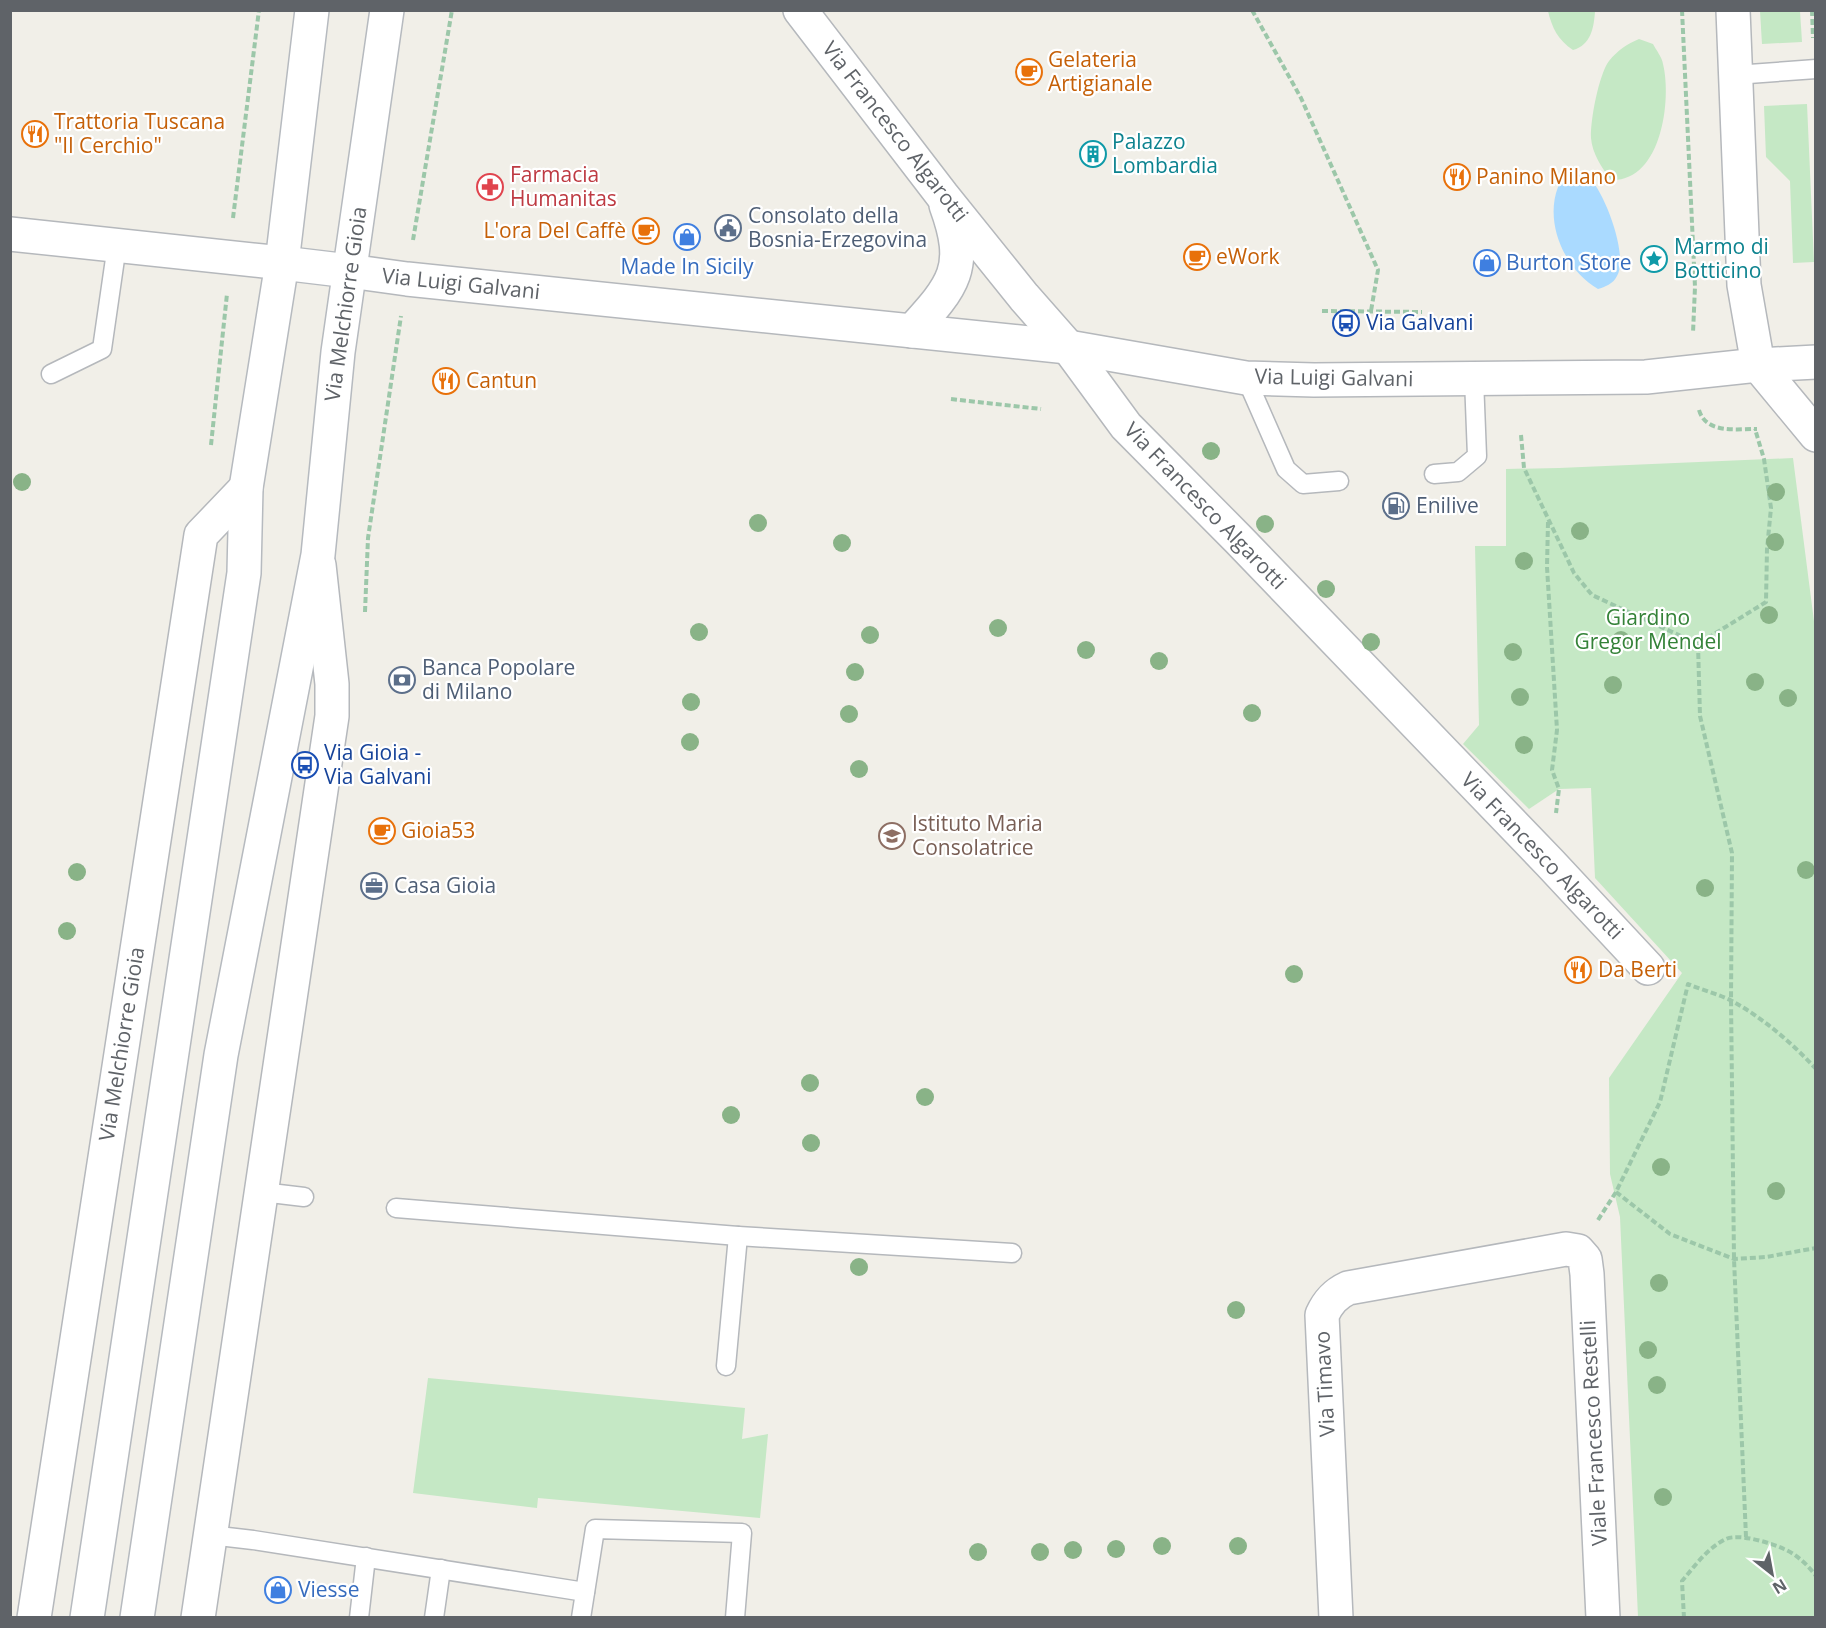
<svg xmlns="http://www.w3.org/2000/svg" width="1826" height="1628" viewBox="0 0 1826 1628" font-family="'Open Sans',sans-serif">
  <rect width="100%" height="100%" fill="#f1efe8"/>
  <g fill="#c5e8c5">
    <path d="M1548,11H1595C1594,27 1591,45 1573,50C1558,40 1552,28 1548,11Z"/>
    <polygon points="1760,11 1800,11 1802,42 1762,44"/>
    <path d="M1639,39L1653,44C1656,50 1662,57 1663,64C1672,101 1661,182 1611,180C1602,168 1592,153 1591,138C1590,121 1599,74 1609,61C1618,50 1627,44 1639,39Z"/>
    <polygon points="1807,104 1814,262 1793,263 1790,181 1766,157 1764,106"/>
    <polygon points="1793,458 1816,637 1815,1617 1638,1617 1620,1217 1610,1174 1609,1078 1682,973 1595,878 1591,788 1559,789 1529,809 1463,744 1479,725 1475,546 1506,546 1506,469 1559,468"/>
    <polygon points="428,1378 745,1408 742,1439 768,1434 760,1518 538,1498 537,1508 413,1493"/>
  </g>
  <path fill="#aadaff" d="M1574,170C1578,172 1583,172 1587,175C1604,190 1629,255 1617,276C1613,284 1605,287 1598,289C1565,270 1544,223 1558,187C1559,184 1560,180 1562,178C1564,175 1570,172 1574,170Z"/>
  <g fill="none" stroke-linecap="round" stroke-linejoin="round">
    <defs>
      <g id="service">
        <polyline points="1735,75 1816,69"/>
        <polyline points="51,374 102,349 117,245"/>
        <polyline points="1246,378 1286,469 1303,484 1339,481"/>
        <polyline points="1434,474 1458,472 1477,456 1474,379"/>
        <polyline points="262,1192 304,1197"/>
        <polyline points="396,1208 738,1236 1012,1253"/>
        <polyline points="726,1366 738,1236"/>
        <polyline points="210,1535 253,1540 585,1592"/>
        <polyline points="359,1618 366,1557"/>
        <polyline points="434,1618 441,1569"/>
        <polyline points="581,1618 595,1529 742,1533 735,1618"/>
      </g>
      <g id="minor">
        <polyline points="800,10 942,195 1024,297 1068,347 1126,426 1239,540 1550,863 1648,968"/>
        <polyline points="1733,10 1744,285 1758,365 1816,435"/>
        <path d="M912,331C954,285 969,268 946,205"/>
        <polyline points="34,1618 201,535 246,488"/>
        <polyline points="198,1618 332,716 332,684 319,565"/>
        <path d="M1336,1618L1322,1315C1328,1302 1335,1294 1348,1288L1566,1249L1578,1251L1585,1259L1587,1274L1603,1618"/>
      </g>
      <g id="tertiary">
        <polyline points="10,234 282,263"/>
        <polyline points="349,271 407,279 1068,347 1246,378 1314,380 1646,377 1758,365 1816,362"/>
      </g>
      <g id="secondary">
        <polyline points="282,263 349,271"/>
        <polyline points="87,1618 244,573 246,488 282,263 312,10"/>
        <polyline points="137,1618 221,1055 318,555 338,352 387,10"/>
      </g>
    </defs>
    <use href="#service" stroke="#b5b8bc" stroke-width="21"/>
    <use href="#minor" stroke="#b5b8bc" stroke-width="36"/>
    <use href="#tertiary" stroke="#b5b8bc" stroke-width="36"/>
    <use href="#secondary" stroke="#b6babf" stroke-width="36"/>
    <g stroke="#9cc7a9" stroke-width="4" stroke-dasharray="6 3" stroke-linecap="butt">
      <polyline points="1252,10 1301,98 1378,270 1371,311"/>
      <polyline points="1682,10 1695,287 1693,333"/>
      <polyline points="1812,10 1813,38"/>
      <polyline points="233,218 259,10"/>
      <polyline points="413,240 452,10"/>
      <polyline points="1322,311 1422,312"/>
      <polyline points="951,399 1041,409"/>
      <path d="M1699,410C1706,434 1736,429 1757,429"/>
      <polyline points="1521,435 1524,468 1574,573 1592,595 1698,644 1766,602 1767,549 1771,508 1764,459 1755,429"/>
      <polyline points="211,445 227,294"/>
      <polyline points="1548,522 1547,567 1557,730 1552,770 1559,789 1556,813"/>
      <polyline points="365,612 368,538 401,316"/>
      <polyline points="1698,644 1700,716 1732,853 1731,1000 1734,1259 1746,1537"/>
      <polyline points="1616,1192 1670,1234 1734,1259 1766,1257 1816,1248"/>
      <path d="M1598,1220L1616,1192L1660,1102L1688,984C1702,990 1718,994 1732,1001C1763,1018 1792,1043 1816,1069"/>
      <path d="M1684,1618L1682,1581C1695,1566 1707,1548 1726,1539C1739,1533 1771,1543 1784,1549C1796,1554 1808,1565 1816,1576"/>
    </g>
    <use href="#service" stroke="#fff" stroke-width="18"/>
    <use href="#minor" stroke="#fff" stroke-width="33"/>
    <use href="#tertiary" stroke="#fff" stroke-width="33"/>
    <use href="#secondary" stroke="#fff" stroke-width="33"/>
  </g>
  <g fill="#89b387">
    <circle cx="1211" cy="451" r="9"/>
    <circle cx="22" cy="482" r="9"/>
    <circle cx="1776" cy="492" r="9"/>
    <circle cx="758" cy="523" r="9"/>
    <circle cx="1265" cy="524" r="9"/>
    <circle cx="1580" cy="531" r="9"/>
    <circle cx="1775" cy="542" r="9"/>
    <circle cx="842" cy="543" r="9"/>
    <circle cx="1524" cy="561" r="9"/>
    <circle cx="1326" cy="589" r="9"/>
    <circle cx="1769" cy="615" r="9"/>
    <circle cx="998" cy="628" r="9"/>
    <circle cx="699" cy="632" r="9"/>
    <circle cx="870" cy="635" r="9"/>
    <circle cx="1621" cy="640" r="9"/>
    <circle cx="1371" cy="642" r="9"/>
    <circle cx="1086" cy="650" r="9"/>
    <circle cx="1513" cy="652" r="9"/>
    <circle cx="1159" cy="661" r="9"/>
    <circle cx="855" cy="672" r="9"/>
    <circle cx="1755" cy="682" r="9"/>
    <circle cx="1613" cy="685" r="9"/>
    <circle cx="1520" cy="697" r="9"/>
    <circle cx="1788" cy="698" r="9"/>
    <circle cx="691" cy="702" r="9"/>
    <circle cx="1252" cy="713" r="9"/>
    <circle cx="849" cy="714" r="9"/>
    <circle cx="690" cy="742" r="9"/>
    <circle cx="1524" cy="745" r="9"/>
    <circle cx="859" cy="769" r="9"/>
    <circle cx="1806" cy="870" r="9"/>
    <circle cx="77" cy="872" r="9"/>
    <circle cx="1705" cy="888" r="9"/>
    <circle cx="67" cy="931" r="9"/>
    <circle cx="1294" cy="974" r="9"/>
    <circle cx="810" cy="1083" r="9"/>
    <circle cx="925" cy="1097" r="9"/>
    <circle cx="731" cy="1115" r="9"/>
    <circle cx="811" cy="1143" r="9"/>
    <circle cx="1661" cy="1167" r="9"/>
    <circle cx="1776" cy="1191" r="9"/>
    <circle cx="859" cy="1267" r="9"/>
    <circle cx="1659" cy="1283" r="9"/>
    <circle cx="1236" cy="1310" r="9"/>
    <circle cx="1648" cy="1350" r="9"/>
    <circle cx="1657" cy="1385" r="9"/>
    <circle cx="1663" cy="1497" r="9"/>
    <circle cx="1162" cy="1546" r="9"/>
    <circle cx="1238" cy="1546" r="9"/>
    <circle cx="1116" cy="1549" r="9"/>
    <circle cx="1073" cy="1550" r="9"/>
    <circle cx="978" cy="1552" r="9"/>
    <circle cx="1040" cy="1552" r="9"/>
  </g>
  <defs>
    <symbol id="cafe-ring" viewBox="-11 -11 22 22"><circle r="9.5" fill="#fff" stroke="#e8710a" stroke-width="1.5"/><path d="M-5.5-4.5H6V0H3Q3 3.5 0 3.5H-2.5Q-5.5 3.5-5.5 0ZM3-3.2v2h1.7v-2ZM-6 4.5H4V6H-6Z" fill="#e8710a"/></symbol>
    <symbol id="restaurant-ring" viewBox="-11 -11 22 22"><circle r="9.5" fill="#fff" stroke="#e8710a" stroke-width="1.5"/><path d="M-5-6h1v4h1v-4h1v4h1v-4h1v5L-1.5 .5V6h-2V.5L-5-1ZM5-6V6H3V1.5H1.5Q1.5-4 5-6Z" fill="#e8710a"/></symbol>
    <symbol id="building-ring" viewBox="-11 -11 22 22"><circle r="9.5" fill="#fff" stroke="#0f9aa8" stroke-width="1.5"/><path d="M-4-6H4V6H1V3H-1V6H-4ZM-2.5-4.3h1.7v1.8h-1.7ZM.8-4.3h1.7v1.8H.8ZM-2.5-1h1.7V.8h-1.7ZM.8-1h1.7V.8H.8Z" fill="#0f9aa8"/></symbol>
    <symbol id="pharmacy-ring" viewBox="-11 -11 22 22"><circle r="9.5" fill="#fff" stroke="#e0444e" stroke-width="1.5"/><path d="M-2-6h4v4h4v4h-4v4h-4v-4h-4v-4h4Z" fill="#e0444e"/></symbol>
    <symbol id="civic-ring" viewBox="-11 -11 22 22"><circle r="9.5" fill="#fff" stroke="#5c6f8a" stroke-width="1.5"/><path d="M-.6-6.5H3V-4.5H.6V-3L4-1V1h2V6H-6V1h2V-1L-.6-3ZM-1.2 2.5V6h2.4V2.5Z" fill="#5c6f8a"/></symbol>
    <symbol id="shop-ring" viewBox="-11 -11 22 22"><circle r="9.5" fill="#fff" stroke="#3f7fe0" stroke-width="1.5"/><path d="M-5-2.5h2.3a2.7 3.5 0 0 1 5.4 0H5L5.5 6h-11ZM-1.5-2.5h3a1.5 2.3 0 0 0-3 0Z" fill="#3f7fe0"/></symbol>
    <symbol id="sight-ring" viewBox="-11 -11 22 22"><circle r="9.5" fill="#fff" stroke="#0f9aa8" stroke-width="1.5"/><path d="M0-6L1.8-2.2L6-1.7L2.9 1.2L3.7 5.4L0 3.3L-3.7 5.4L-2.9 1.2L-6-1.7L-1.8-2.2Z" fill="#0f9aa8"/></symbol>
    <symbol id="bus-ring" viewBox="-11 -11 22 22"><circle r="9.5" fill="#fff" stroke="#1a4fb4" stroke-width="1.5"/><path d="M-5-6H5V4H4V6H2V4H-2V6H-4V4H-5ZM-3.5-4V0h7V-4ZM-3.5 1.2v1.5H-2V1.2ZM2 1.2v1.5H3.5V1.2Z" fill="#1a4fb4"/></symbol>
    <symbol id="fuel-ring" viewBox="-11 -11 22 22"><circle r="9.5" fill="#fff" stroke="#5c6f8a" stroke-width="1.5"/><path d="M-5.5-6h7V0h2V4h1.3V-2.5L3-4.5l.8-.8L6-3V5H2.5V1h-1V6h-7ZM-4.2-4.7v3.2H.2V-4.7Z" fill="#5c6f8a"/></symbol>
    <symbol id="bank-ring" viewBox="-11 -11 22 22"><circle r="9.5" fill="#fff" stroke="#5c6f8a" stroke-width="1.5"/><path d="M-6-4H6V4H-6ZM0-2.3a2.3 2.3 0 1 0 0 4.6a2.3 2.3 0 1 0 0-4.6Z" fill="#5c6f8a"/></symbol>
    <symbol id="school-ring" viewBox="-11 -11 22 22"><circle r="9.5" fill="#fff" stroke="#8d6e63" stroke-width="1.5"/><path d="M0-5L7-2L0 1L-7-2ZM-4 1L0 2.5L4 1V4Q0 6-4 4Z" fill="#8d6e63"/></symbol>
    <symbol id="office-ring" viewBox="-11 -11 22 22"><circle r="9.5" fill="#fff" stroke="#5c6f8a" stroke-width="1.5"/><path d="M-6-3h4V-5.5h4V-3h4V5H-6ZM-1-4.5V-3h2v-1.5ZM-6 0V1H6V0Z" fill="#5c6f8a"/></symbol>
  </defs>
  <g fill-rule="evenodd">
    <use href="#cafe-ring" x="1014" y="57" width="30" height="30"/>
    <use href="#restaurant-ring" x="20" y="119" width="30" height="30"/>
    <use href="#building-ring" x="1078" y="139" width="30" height="30"/>
    <use href="#restaurant-ring" x="1442" y="162" width="30" height="30"/>
    <use href="#pharmacy-ring" x="475" y="172" width="30" height="30"/>
    <use href="#civic-ring" x="713" y="213" width="30" height="30"/>
    <use href="#cafe-ring" x="631" y="216" width="30" height="30"/>
    <use href="#shop-ring" x="672" y="222" width="30" height="30"/>
    <use href="#cafe-ring" x="1182" y="242" width="30" height="30"/>
    <use href="#sight-ring" x="1639" y="244" width="30" height="30"/>
    <use href="#shop-ring" x="1472" y="248" width="30" height="30"/>
    <use href="#bus-ring" x="1331" y="308" width="30" height="30"/>
    <use href="#restaurant-ring" x="431" y="366" width="30" height="30"/>
    <use href="#fuel-ring" x="1381" y="491" width="30" height="30"/>
    <use href="#bank-ring" x="387" y="665" width="30" height="30"/>
    <use href="#bus-ring" x="290" y="750" width="30" height="30"/>
    <use href="#cafe-ring" x="367" y="816" width="30" height="30"/>
    <use href="#school-ring" x="877" y="821" width="30" height="30"/>
    <use href="#office-ring" x="359" y="871" width="30" height="30"/>
    <use href="#restaurant-ring" x="1563" y="955" width="30" height="30"/>
    <use href="#shop-ring" x="263" y="1575" width="30" height="30"/>
  </g>
  <g text-anchor="middle" stroke-width="4.5" stroke-linejoin="round" paint-order="stroke">
    <g font-size="21" fill="#c56008" stroke="#fff" text-anchor="start">
      <text x="1048" y="67">Gelateria<tspan x="1048" dy="24">Artigianale</tspan></text>
      <text x="54" y="129">Trattoria Tuscana<tspan x="54" dy="24">"Il Cerchio"</tspan></text>
      <text x="1476" y="184">Panino Milano</text>
      <text x="626" y="238" text-anchor="end">L'ora Del Caffè</text>
      <text x="1216" y="264">eWork</text>
      <text x="466" y="388">Cantun</text>
      <text x="401" y="838">Gioia53</text>
      <text x="1598" y="977">Da Berti</text>
    </g>
    <g font-size="21" fill="#5f6368" stroke="#fff">
      <text transform="translate(895 132) rotate(52)" y="7">Via Francesco Algarotti</text>
      <text transform="translate(461 284) rotate(6)" y="7">Via Luigi Galvani</text>
      <text transform="translate(346 304) rotate(-82)" y="7">Via Melchiorre Gioia</text>
      <text transform="translate(1334 378) rotate(1)" y="7">Via Luigi Galvani</text>
      <text transform="translate(1205 506) rotate(46)" y="7">Via Francesco Algarotti</text>
      <text transform="translate(1542 856) rotate(46)" y="7">Via Francesco Algarotti</text>
      <text transform="translate(122 1044) rotate(-81)" y="7">Via Melchiorre Gioia</text>
      <text transform="translate(1325 1384) rotate(-93)" y="7">Via Timavo</text>
      <text transform="translate(1594 1433) rotate(-93)" y="7">Viale Francesco Restelli</text>
    </g>
    <g font-size="21" fill="#0d838f" stroke="#fff" text-anchor="start">
      <text x="1112" y="149">Palazzo<tspan x="1112" dy="24">Lombardia</tspan></text>
      <text x="1674" y="254">Marmo di<tspan x="1674" dy="24">Botticino</tspan></text>
    </g>
    <g font-size="21" fill="#be3a42" stroke="#fff" text-anchor="start">
      <text x="510" y="182">Farmacia<tspan x="510" dy="24">Humanitas</tspan></text>
    </g>
    <g font-size="21" fill="#4e5e75" stroke="#fff" text-anchor="start">
      <text x="748" y="223">Consolato della<tspan x="748" dy="24">Bosnia-Erzegovina</tspan></text>
      <text x="1416" y="513">Enilive</text>
      <text x="422" y="675">Banca Popolare<tspan x="422" dy="24">di Milano</tspan></text>
      <text x="394" y="893">Casa Gioia</text>
    </g>
    <g font-size="21" fill="#366cbe" stroke="#fff" text-anchor="start">
      <text x="1506" y="270">Burton Store</text>
      <text x="687" y="274" text-anchor="middle">Made In Sicily</text>
      <text x="298" y="1597">Viesse</text>
    </g>
    <g font-size="21" fill="#164399" stroke="#fff" text-anchor="start">
      <text x="1366" y="330">Via Galvani</text>
      <text x="324" y="760">Via Gioia -<tspan x="324" dy="24">Via Galvani</tspan></text>
    </g>
    <g font-size="21" fill="#348238" stroke="#fff">
      <text x="1648" y="625">Giardino<tspan x="1648" dy="24">Gregor Mendel</tspan></text>
    </g>
    <g font-size="21" fill="#785e54" stroke="#fff" text-anchor="start">
      <text x="912" y="831">Istituto Maria<tspan x="912" dy="24">Consolatrice</tspan></text>
    </g>
  </g>
  <rect width="1826" height="1628" fill="none" stroke="#5f6368" stroke-width="24"/>
  <g transform="translate(1772 1574) rotate(149)" stroke="#ffffff" stroke-width="4.5" paint-order="stroke">
  <path d="M0-4.5L10 22L0 15L-10 22Z" fill="#5f6368"/>
  <text y="-9" font-size="16" font-weight="bold" text-anchor="middle" fill="#5f6368">N</text>
  </g>
</svg>
